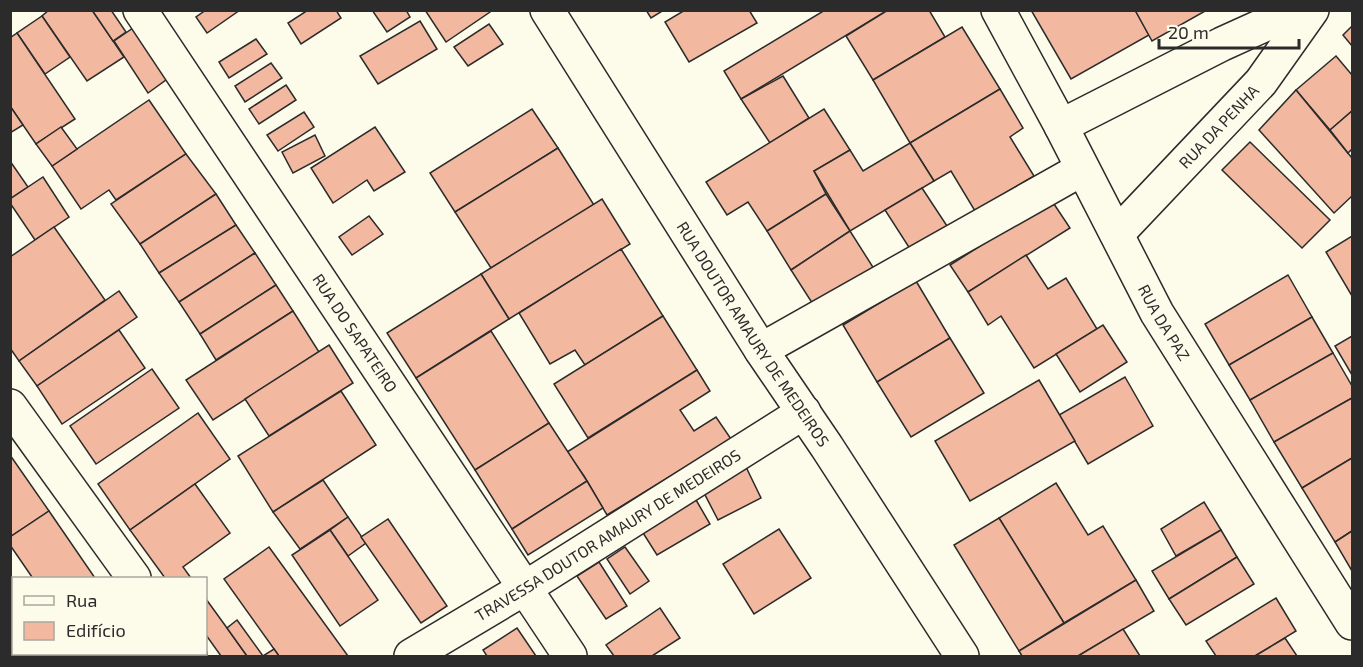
<svg xmlns="http://www.w3.org/2000/svg" width="1363" height="667" viewBox="0 0 1363 667" font-family="'Exo 2',sans-serif">
  <rect width="100%" height="100%" fill="#fdfbea"/>
  <g fill="#f2b8a0" stroke="#2b2b2b" stroke-width="1.5">
    <polygon points="49,10 92,10 124,57 87,81 42,16"/>
    <polygon points="92,10 111,10 126,32 113,41"/>
    <polygon points="206,10 240,10 207,33 196,17"/>
    <polygon points="308,10 336,10 341,18 301,44 288,23"/>
    <polygon points="372,10 406,10 410,17 387,32"/>
    <polygon points="425,10 489,10 490,12 446,42"/>
    <polygon points="646,10 664,10 651,18"/>
    <polygon points="685,10 749,10 757,23 689,62 665,22"/>
    <polygon points="825,10 888,10 741,99 724,71"/>
    <polygon points="888,10 929,10 945,37 873,80 846,36"/>
    <polygon points="1031,10 1135,10 1149,35 1071,79"/>
    <polygon points="1135,10 1207,10 1152,41"/>
    <polygon points="42,16 70,57 45,74 17,33"/>
    <polygon points="420,21 437,49 378,84 360,56"/>
    <polygon points="489,24 503,44 468,66 454,47"/>
    <polygon points="136,26 170,77 148,93 114,41"/>
    <polygon points="1352,26 1352,46 1343,35"/>
    <polygon points="962,27 1000,89 910,143 873,80"/>
    <polygon points="17,33 75,119 36,144 10,106 10,38"/>
    <polygon points="256,39 267,54 229,78 219,62"/>
    <polygon points="1336,56 1352,75 1352,111 1330,130 1296,90"/>
    <polygon points="271,63 282,78 245,102 235,86"/>
    <polygon points="783,76 809,118 770,143 741,99"/>
    <polygon points="286,85 296,100 259,124 249,109"/>
    <polygon points="1000,89 1023,128 1010,137 1034,176 975,211 951,171 934,181 910,143"/>
    <polygon points="1296,90 1352,158 1352,196 1334,213 1259,130"/>
    <polygon points="149,100 186,154 116,200 109,190 81,209 52,166"/>
    <polygon points="10,106 23,125 10,133"/>
    <polygon points="532,109 558,148 455,212 430,173"/>
    <polygon points="824,109 850,150 814,171 826,194 767,231 748,202 727,215 706,182"/>
    <polygon points="1352,111 1352,149 1348,153 1330,130"/>
    <polygon points="304,112 314,127 278,151 267,135"/>
    <polygon points="61,127 77,149 52,166 36,144"/>
    <polygon points="375,127 405,172 374,191 367,180 333,203 311,168"/>
    <polygon points="315,135 325,156 293,173 282,152"/>
    <polygon points="1250,142 1330,220 1302,248 1222,170"/>
    <polygon points="910,143 934,181 850,231 814,171 850,150 863,171"/>
    <polygon points="558,148 594,205 491,268 455,212"/>
    <polygon points="186,154 216,194 140,244 111,204"/>
    <polygon points="10,161 28,187 10,199"/>
    <polygon points="43,177 69,217 35,240 10,203 10,199"/>
    <polygon points="922,188 949,229 912,252 885,210"/>
    <polygon points="216,194 236,225 159,273 140,244"/>
    <polygon points="826,194 850,231 791,270 767,231"/>
    <polygon points="602,199 630,244 509,319 481,274"/>
    <polygon points="1052,201 1070,228 968,292 950,265"/>
    <polygon points="369,216 383,234 352,255 339,237"/>
    <polygon points="236,225 255,253 179,302 159,273"/>
    <polygon points="54,227 105,300 19,361 10,348 10,257"/>
    <polygon points="850,231 876,272 816,309 791,270"/>
    <polygon points="1352,236 1352,296 1326,252"/>
    <polygon points="621,249 663,316 585,365 575,350 550,364 519,313"/>
    <polygon points="255,253 276,285 200,334 179,302"/>
    <polygon points="1026,255 1048,289 1066,278 1097,329 1034,368 1001,316 988,325 968,292"/>
    <polygon points="481,274 509,319 416,378 387,333"/>
    <polygon points="1288,275 1312,317 1229,365 1205,324"/>
    <polygon points="916,281 950,338 877,382 843,325"/>
    <polygon points="276,285 293,311 216,360 200,334"/>
    <polygon points="119,291 137,317 37,386 19,361"/>
    <polygon points="293,311 319,352 213,420 186,380"/>
    <polygon points="663,316 697,370 588,438 554,384"/>
    <polygon points="1312,317 1333,353 1250,400 1229,365"/>
    <polygon points="1103,325 1127,362 1080,392 1056,354"/>
    <polygon points="119,330 145,368 62,424 37,386"/>
    <polygon points="491,331 549,423 475,470 416,378"/>
    <polygon points="1352,336 1352,375 1335,346"/>
    <polygon points="950,338 984,393 911,437 877,382"/>
    <polygon points="329,345 353,383 269,436 245,399"/>
    <polygon points="1333,353 1352,386 1352,398 1274,442 1250,400"/>
    <polygon points="152,369 179,408 96,464 70,426"/>
    <polygon points="697,370 710,391 680,410 694,431 716,417 731,439 607,515 584,476 567,452"/>
    <polygon points="1125,377 1153,426 1088,464 1059,415"/>
    <polygon points="1039,380 1075,441 970,501 935,441"/>
    <polygon points="341,391 376,445 273,512 238,456"/>
    <polygon points="1352,398 1352,458 1302,488 1274,442"/>
    <polygon points="198,413 230,459 130,530 98,484"/>
    <polygon points="549,423 587,481 512,529 475,470"/>
    <polygon points="10,455 49,511 10,537"/>
    <polygon points="1352,458 1352,531 1335,542 1302,488"/>
    <polygon points="746,467 761,498 718,520 702,489"/>
    <polygon points="323,480 348,517 300,549 273,512"/>
    <polygon points="587,481 603,508 528,555 512,529"/>
    <polygon points="1056,483 1088,535 1103,526 1136,580 1064,623 999,518"/>
    <polygon points="195,484 230,533 183,567 191,578 165,578 130,530"/>
    <polygon points="692,493 710,524 657,555 638,525"/>
    <polygon points="1204,502 1221,530 1176,556 1161,529"/>
    <polygon points="49,511 95,578 30,578 32,577 10,545 10,537"/>
    <polygon points="348,517 366,543 348,556 330,530"/>
    <polygon points="999,518 1064,623 1019,651 954,545"/>
    <polygon points="388,519 447,606 421,623 361,537"/>
    <polygon points="779,529 811,578 754,614 723,564"/>
    <polygon points="330,530 378,600 340,626 292,555"/>
    <polygon points="1221,530 1237,557 1169,599 1152,571"/>
    <polygon points="1352,531 1352,571 1335,542"/>
    <polygon points="269,547 348,656 279,656 224,579"/>
    <polygon points="625,547 649,581 630,594 607,559"/>
    <polygon points="1237,557 1254,584 1186,625 1169,599"/>
    <polygon points="599,562 627,606 606,619 577,576"/>
    <polygon points="1136,580 1154,611 1078,656 1022,656 1019,651"/>
    <polygon points="14,590 14,644 12,645 10,642 10,592"/>
    <polygon points="1276,598 1296,631 1255,656 1216,656 1206,641"/>
    <polygon points="206,599 227,628 247,656 221,656 206,635"/>
    <polygon points="660,608 680,638 652,656 614,656 606,645"/>
    <polygon points="237,620 263,656 274,649 279,656 247,656 227,628"/>
    <polygon points="517,628 536,656 487,656 483,650"/>
    <polygon points="1123,629 1140,656 1078,656"/>
    <polygon points="1285,638 1297,656 1255,656"/>
    <polygon points="106,654 152,654 154,656 101,656"/>
  </g>
  <g fill="none" stroke-linecap="round" stroke-linejoin="round">
    <defs>
      <g id="minor">
        <path id="s1" d="M140,10L570,656"/>
        <path id="s2" d="M998,10L1061,126L1157,313L1352,623"/>
        <polyline points="1061,126 1222,44 1297,10"/>
        <path id="s3" d="M1117,234L1261,82L1312,10"/>
        <polyline points="761,350 1082,169"/>
        <polyline points="10,406 134,578"/>
        <polyline points="187,654 190,656"/>
        <path id="s4" d="M411,656L525,588L804,412"/>
      </g>
      <g id="tertiary">
        <path id="s5" d="M547,10L761,350L827,447L962,656"/>
      </g>
    </defs>
    <use href="#minor" stroke="#2b2b2b" stroke-width="36"/>
    <use href="#tertiary" stroke="#2b2b2b" stroke-width="36"/>
    <use href="#minor" stroke="#fdfbea" stroke-width="33"/>
    <use href="#tertiary" stroke="#fdfbea" stroke-width="33"/>
  </g>
  <g text-anchor="middle" stroke-width="4.5" stroke-linejoin="round" paint-order="stroke">
    <g font-size="16" fill="#2b2b2b" stroke="#fdfbea">
      <text dy="6" stroke="none"><textPath href="#s3" startOffset="148">RUA DA PENHA</textPath></text>
      <text dy="6" stroke="none"><textPath href="#s2" startOffset="354">RUA DA PAZ</textPath></text>
      <text dy="6" stroke="none"><textPath href="#s1" startOffset="388">RUA DO SAPATEIRO</textPath></text>
      <text dy="6" stroke="none"><textPath href="#s5" startOffset="384">RUA DOUTOR AMAURY DE MEDEIROS</textPath></text>
      <text dy="6" stroke="none"><textPath href="#s4" startOffset="231">TRAVESSA DOUTOR AMAURY DE MEDEIROS</textPath></text>
    </g>
  </g>
  <rect width="1363" height="667" fill="none" stroke="#2b2b2b" stroke-width="24"/>
  <rect x="12" y="577" width="195" height="78" fill="#fdfbea" stroke="#a9a89e" stroke-width="1.5"/>
  <rect x="24" y="596" width="30" height="9" fill="#fdfbea" stroke="#a9a89e" stroke-width="1.5"/>
  <text x="66" y="607" font-size="18" fill="#2b2b2b">Rua</text>
  <rect x="24" y="622" width="30" height="18" fill="#f2b8a0" stroke="#a9a89e" stroke-width="1.5"/>
  <text x="66" y="637" font-size="18" fill="#2b2b2b">Edifício</text>
  <path d="M1159 39v9h140v-9" fill="none" stroke="#2b2b2b" stroke-width="3"/>
  <text x="1168" y="39" font-size="18" fill="#2b2b2b" stroke="#fdfbea" stroke-width="4.5" paint-order="stroke">20 m</text>
</svg>
